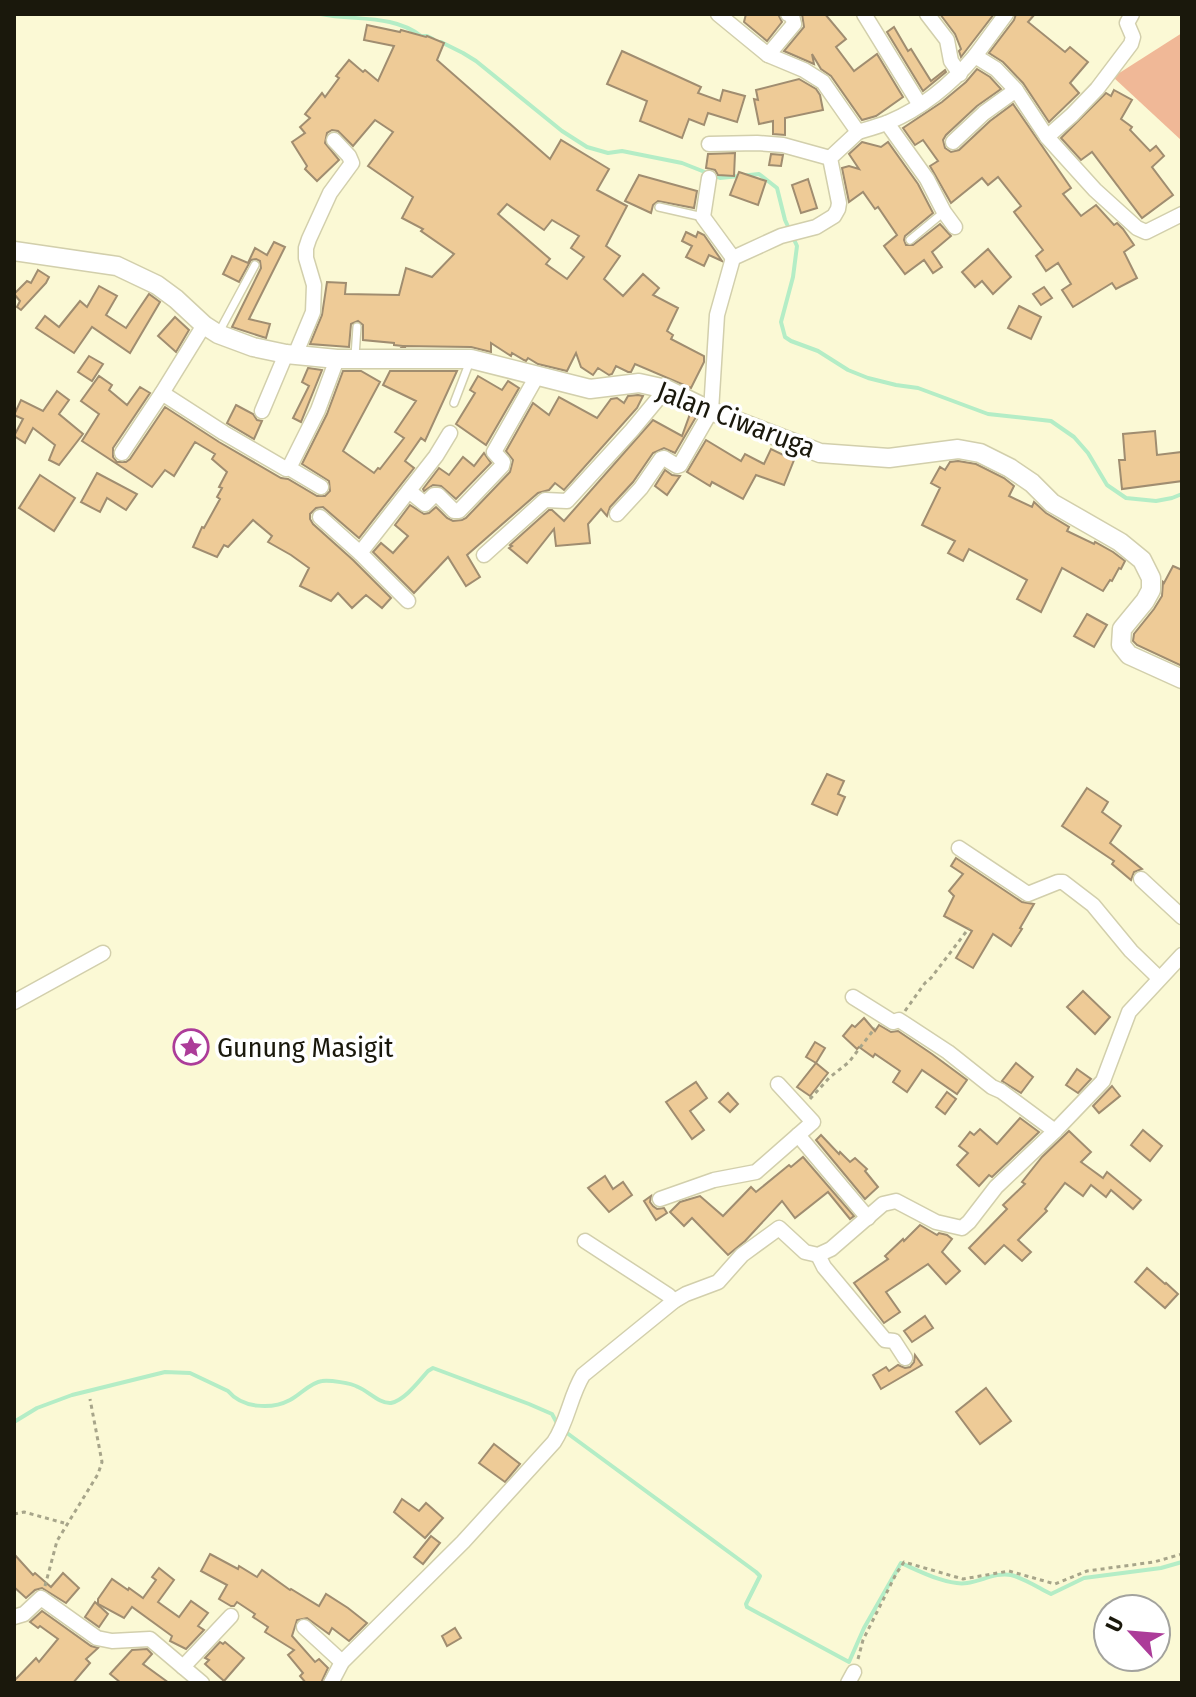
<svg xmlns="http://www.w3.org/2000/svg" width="1196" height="1697" viewBox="0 0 1196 1697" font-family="'Fira Sans Condensed',sans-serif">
  <rect width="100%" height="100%" fill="#fbf9d5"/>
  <polygon fill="#f0b897" points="1182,33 1182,141 1113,77"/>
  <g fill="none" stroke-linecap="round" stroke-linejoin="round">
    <g stroke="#b4edc6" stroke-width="4">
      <path d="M321,14C354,21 393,14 421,36H427L433,39"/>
      <polyline points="441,42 463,53 476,61 562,131 587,147 608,153 622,151 682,163 720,178 759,174 777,188 785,220 797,246 793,277 781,322 785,337 791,341 818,351 848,370 868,378 896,385 918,388 988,414 1051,421 1074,437 1088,453 1107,485 1126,498 1156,501 1172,498 1182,494"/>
      <path d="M14,1422L37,1408L72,1395L165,1372L190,1373L228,1391C242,1408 271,1410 290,1400C300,1395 311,1382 322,1381C330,1380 351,1383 358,1387C368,1391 380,1404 391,1403C405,1400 419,1381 428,1371L433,1368L529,1404L552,1414L558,1425"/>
      <path d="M567,1433L756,1572L760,1576L746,1604L747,1607L849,1662L864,1628L901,1563C919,1571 948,1586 967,1583C982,1581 996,1572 1011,1575C1024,1578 1039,1588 1051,1594L1084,1578L1161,1568L1182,1562"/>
    </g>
  </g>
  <g fill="#eecb97" stroke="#a08d70" stroke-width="2" fill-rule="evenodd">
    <polygon points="746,14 778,14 782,22 767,41 744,22"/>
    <polygon points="802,14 825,14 846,39 836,47 854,71 877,54 903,97 876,116 862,120 831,76 821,69 812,54 814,64 784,51 804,27"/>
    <polygon points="940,14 994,14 961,57 959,51 961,49 955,34"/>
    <polygon points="1016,14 1035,14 1028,22 1065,52 1070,47 1088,62 1070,83 1079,93 1049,122 1023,83 1003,62 989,53 1014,20"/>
    <path d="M367,25L400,32L401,30L426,37L427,36L444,43L437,60L550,159L561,140L609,169L597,190L627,206L606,246L620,256L604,279L623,296L643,274L659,288L653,295L678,308L667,331L673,335L671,339L704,356V362L691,388L635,364L631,372H628L616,366L612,374L609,375L598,368L593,375L581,367L576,353L567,371L538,364L528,358L526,361L524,360L512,353L511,356L491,343V352L471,347L403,346L406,347H402L403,346L394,345V343L363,340V325L358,321L351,324L349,347L310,344L322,315L327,282L346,283L345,294L399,295L406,268L432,277L454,254L421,231L423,229L402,218L413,197L368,166L393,132L375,120L353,146L338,131L332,130L327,133L325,143L339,160L317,181L305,169L307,166L292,142L305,133L300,127L310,118L305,114L322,93L325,97L339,78L336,76L349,60L363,72L365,70L378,81L394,46L364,40ZM507,204L544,230L552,220L579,236L571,248L584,257L567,279L546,264L550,259L498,214Z"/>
    <polygon points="894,27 908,51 911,49 931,81 945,70 946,72 923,91 887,32"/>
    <polygon points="622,51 701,87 698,93 720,101 723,90 745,96 737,122 708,113 704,125 689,119 682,138 640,121 647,101 607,84"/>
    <polygon points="977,69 990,77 1001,89 977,106 946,135 943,140 945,148 951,152 959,150 990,121 1013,104 1071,188 1063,194 1081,216 1096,205 1114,225 1117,223 1123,229 1134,245 1124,252 1137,278 1116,289 1112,283 1073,307 1062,290 1071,284 1058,263 1046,271 1036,256 1043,250 1014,212 1021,206 998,177 988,185 982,178 951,203 930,166 938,161 923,140 915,145 903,128 942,102 966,82"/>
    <polygon points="799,79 816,89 820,95 823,110 785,118 785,135 773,134 773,121 759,124 754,99 758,100 756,90"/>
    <polygon points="1114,90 1132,100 1121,119 1132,127 1130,130 1150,151 1156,146 1164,156 1152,167 1173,195 1142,218 1092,152 1081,160 1061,138 1106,93 1111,96"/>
    <polygon points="862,142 881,147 888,142 918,184 933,213 905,236 904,240 906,245 913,245 940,224 951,236 932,252 942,267 933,273 924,260 905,274 884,246 897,235 878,207 875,209 863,192 849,202 842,168 849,166 859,169 849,154"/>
    <polygon points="735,153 734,176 718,175 715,170 706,168 708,154"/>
    <polygon points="771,154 783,155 781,166 769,165"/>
    <polygon points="739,172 766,181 758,205 730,195"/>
    <polygon points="639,175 697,191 694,208 658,201 653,205 651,213 625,201"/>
    <polygon points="808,179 817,208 801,213 792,185"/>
    <polygon points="686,232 696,237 698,232 704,235 722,261 709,255 704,266 686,257 692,246 682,241"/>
    <polygon points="274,242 285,247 249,319 270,324 266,338 232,327 261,268 260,261 256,259 251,260 239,282 223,274 232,256 248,263 255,248 267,255"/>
    <polygon points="988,249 1011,277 993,294 982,281 975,287 962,272"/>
    <polygon points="38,270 49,277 46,283 21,310 17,307 20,301 14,294 27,281 31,283"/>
    <polygon points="99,286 117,296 106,315 126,328 149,294 160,302 130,353 92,327 74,353 36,328 45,316 59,327 80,301 87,307"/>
    <polygon points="1044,287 1052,298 1041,305 1033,294"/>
    <polygon points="1019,306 1041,317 1031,339 1008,328"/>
    <polygon points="175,317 189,330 176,352 158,336"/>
    <polygon points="89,356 103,364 92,381 78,372"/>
    <polygon points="308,368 322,370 301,422 293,418 309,386 302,382"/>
    <polygon points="343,371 361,371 380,382 343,451 374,473 378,468 380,469 404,438 395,432 416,401 383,385 390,371 457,371 425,441 421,438 405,461 414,468 359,538 323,507 316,508 310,514 310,519 313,524 353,560 391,598 382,608 366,595 352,608 338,593 331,601 300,586 309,568 291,555 268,542 272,536 253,520 228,547 224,545 217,557 193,547 202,527 204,528 220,499 217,497 222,488 219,487 227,472 212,459 215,454 195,442 174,476 165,470 152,487 82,441 99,414 81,401 99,376 112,385 109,390 127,405 140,387 150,393 113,448 113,457 117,462 126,462 130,459 165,407 219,442 281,478 288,479 317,496 325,496 330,491 329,481 302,464 327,414"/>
    <polygon points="478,376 502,390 508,381 519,388 486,445 456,424 475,393 470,390"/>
    <polygon points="57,391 69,400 59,414 83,434 59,465 49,460 55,445 33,428 25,443 14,436 23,419 14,415 21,400 43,411"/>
    <polygon points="638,395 643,396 637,408 564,490 555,483 549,490 538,493 467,555 480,577 466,586 448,557 414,593 373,552 381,543 393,553 408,536 395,525 410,505 424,514 429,513 436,507 447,518 453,521 462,520 466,518 510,472 513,460 506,451 533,403 549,415 559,397 597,418 611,399 617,398 624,403 628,396"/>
    <polygon points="236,405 253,414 257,420 262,421 254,439 227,423"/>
    <polygon points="690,414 696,417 675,453 664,448 653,453 633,482 610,507 607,516 601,509 588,524 590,543 556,546 554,529 527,563 509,548 512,546 510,545 549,510 552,510 564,521 653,420 682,436"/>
    <polygon points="1155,431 1157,455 1182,452 1182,481 1122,489 1119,460 1125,460 1123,434"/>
    <polygon points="706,440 741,461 745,454 764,464 771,449 794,460 784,485 756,475 743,499 712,482 710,486 687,472"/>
    <polygon points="484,453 491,463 456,499 441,486 433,485 424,491 423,489 439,468 449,475 463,457 474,466"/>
    <polygon points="958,461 976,464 1004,478 1014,486 1009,496 1032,507 1034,502 1046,513 1069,527 1067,531 1094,544 1095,542 1113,552 1125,561 1121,569 1119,568 1112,581 1110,580 1103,591 1062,568 1041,612 1017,599 1027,580 969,549 963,561 948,553 955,541 922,525 940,488 931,483 940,467 945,470 950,462"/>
    <polygon points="665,470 672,475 680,476 667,495 655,486"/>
    <polygon points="97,473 137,494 126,510 107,498 100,512 81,502"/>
    <polygon points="40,475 75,498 54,531 19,508"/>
    <polygon points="1173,566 1182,570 1182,666 1137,645 1133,641 1134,634 1154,609 1162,596 1163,582 1164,583"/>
    <polygon points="1087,614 1107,625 1094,647 1074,636"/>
    <polygon points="827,774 844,781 838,794 845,797 837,815 812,804"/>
    <polygon points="1087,788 1108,802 1102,812 1121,826 1110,843 1142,869 1134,872 1131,880 1112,864 1114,861 1062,826"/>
    <polygon points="956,858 1022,902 1034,904 1020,928 1022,929 1011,946 993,934 973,968 956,958 972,931 944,916 954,896 949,891 963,874 951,866"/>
    <polygon points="1083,991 1110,1017 1095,1034 1067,1007"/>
    <polygon points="864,1018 875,1031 879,1025 891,1032 898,1031 932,1054 967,1080 957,1094 922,1070 907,1092 893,1082 900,1071 875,1054 873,1057 859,1047 857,1049 843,1036 852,1025 855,1027"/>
    <polygon points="815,1042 825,1048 816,1063 806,1057"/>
    <polygon points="816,1063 828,1073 810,1096 797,1087"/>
    <polygon points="1016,1063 1033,1077 1021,1093 1002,1081"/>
    <polygon points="1077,1069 1091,1079 1078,1093 1066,1085"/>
    <polygon points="696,1082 707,1098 690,1111 704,1130 692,1139 666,1102"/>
    <polygon points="1112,1086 1120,1096 1099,1113 1093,1106"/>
    <polygon points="947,1092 956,1099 945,1114 936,1107"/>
    <polygon points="728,1093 738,1104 730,1112 719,1102"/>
    <polygon points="1020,1118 1039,1132 992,1177 989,1175 979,1186 957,1165 968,1153 959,1146 970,1132 974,1135 980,1129 997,1144"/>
    <polygon points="1143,1130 1162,1146 1150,1161 1131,1145"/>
    <polygon points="1069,1131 1091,1152 1081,1162 1103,1178 1107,1172 1141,1200 1133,1209 1111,1190 1106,1197 1091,1185 1083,1196 1065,1183 1045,1209 1047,1211 1018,1240 1031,1252 1022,1261 1004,1245 985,1264 969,1248 1007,1209 1003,1205 1025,1184 1022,1182 1042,1157"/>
    <polygon points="821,1135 839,1154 840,1152 850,1162 855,1158 867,1169 865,1171 878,1187 865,1199 816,1140"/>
    <polygon points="803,1157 854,1216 850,1219 828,1192 795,1218 782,1201 745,1241 728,1255 692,1218 684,1226 670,1212 680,1202 700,1196 723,1216 751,1187 756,1192 789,1165 791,1167"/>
    <polygon points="605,1176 613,1189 623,1182 632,1195 609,1212 588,1188"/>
    <polygon points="651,1196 650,1202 653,1206 657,1209 664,1208 667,1213 656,1220 644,1201"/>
    <polygon points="920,1225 937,1235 939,1233 947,1235 952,1239 942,1252 960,1271 946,1284 928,1264 886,1292 900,1312 884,1323 854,1283 888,1259 885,1256 903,1239 904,1241"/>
    <polygon points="1147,1268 1165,1284 1166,1283 1178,1294 1165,1308 1135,1282"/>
    <polygon points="925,1316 933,1328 912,1342 904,1331"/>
    <polygon points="915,1355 922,1365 881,1389 873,1375 886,1367 889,1371 898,1365 905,1368 910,1367 914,1362"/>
    <polygon points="986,1388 1011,1421 980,1444 956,1412"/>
    <polygon points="494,1444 520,1464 505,1482 479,1463"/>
    <polygon points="402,1499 419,1511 426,1503 443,1518 425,1538 394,1512"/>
    <polygon points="431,1536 440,1543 423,1564 414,1557"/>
    <polygon points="14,1554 33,1575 35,1573 51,1587 63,1573 79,1588 66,1603 42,1588 35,1590 26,1598 14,1587"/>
    <polygon points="210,1554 238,1569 239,1566 257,1577 262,1570 290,1590 291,1589 319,1606 326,1594 348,1608 367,1623 349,1641 332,1628 329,1634 307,1618 297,1620 292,1636 315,1662 319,1659 328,1668 321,1683 306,1683 300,1676 303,1673 288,1655 294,1650 265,1632 268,1627 253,1617 255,1614 237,1602 234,1606 231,1606 219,1599 227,1585 201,1571"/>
    <polygon points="159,1568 174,1580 158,1602 179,1617 191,1601 208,1613 198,1626 204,1630 186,1649 170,1641 172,1636 132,1607 124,1618 98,1604 98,1599 112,1579 128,1590 129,1588 143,1598 156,1580 152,1577"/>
    <polygon points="95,1602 108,1614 99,1627 85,1617"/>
    <polygon points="42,1611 91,1646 98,1648 86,1659 90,1663 73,1683 14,1683 14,1681 36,1658 39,1662 58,1639 40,1626 38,1628 30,1622"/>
    <polygon points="455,1628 461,1638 447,1646 442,1636"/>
    <polygon points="220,1642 223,1644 225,1642 244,1658 224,1681 205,1664 209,1660 205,1658"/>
    <polygon points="147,1649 152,1654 143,1664 169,1683 121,1683 110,1674 132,1650"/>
  </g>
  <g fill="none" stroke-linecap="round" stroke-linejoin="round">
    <defs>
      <g id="service">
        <polyline points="659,207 703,217"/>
        <polyline points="910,240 944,212"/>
        <polyline points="219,332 255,265"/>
        <polyline points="355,356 357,327"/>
        <polyline points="454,403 470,361"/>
      </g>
      <g id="minor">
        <path d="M718,14L768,55L804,70L823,82L858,132C868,129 879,126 889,122C922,108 952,83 975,56L996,69L1016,90L1047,137L1095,190L1137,228L1146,232L1182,214"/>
        <polyline points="864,14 920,105"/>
        <polyline points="927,14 947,40 951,61 960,74"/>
        <polyline points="768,55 794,24 792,16 788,14"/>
        <polyline points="975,56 1006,14"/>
        <polyline points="887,123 927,179 944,212 955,227"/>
        <polyline points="1047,137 1072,115 1097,89 1131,44 1133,37 1127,23 1132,14"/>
        <polyline points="953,142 984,113 1016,90"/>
        <polyline points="709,144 757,143 783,145 830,158"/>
        <polyline points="709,178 703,217 733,258"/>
        <polyline points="295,355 313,312 314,285 306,258 306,248 309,239 330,193 352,163 349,156 334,140"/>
        <polyline points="162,393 224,433 286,469 289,468 321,487"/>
        <polyline points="262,411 286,354"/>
        <polyline points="122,453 162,393 204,325"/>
        <polyline points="289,468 318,410 337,359"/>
        <polyline points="409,491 425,504 434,495 438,495 454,511 459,511 502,466 503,462 494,452 537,376"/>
        <polyline points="617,514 641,488 661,459 664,458 677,466 680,465 711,411 717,315 733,258 781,236 816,227 834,216 838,209 839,203 830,158 858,132"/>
        <polyline points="320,517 360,553 408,601"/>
        <polyline points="360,553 436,456 450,433"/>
        <polyline points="484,555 545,500 567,501 632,430 666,389"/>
        <polyline points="959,848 1028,894 1058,882 1063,882 1093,905 1131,951 1159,978"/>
        <polyline points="1141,879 1182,917"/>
        <polyline points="853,997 893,1022 899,1020 948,1052 992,1087 1001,1091 1055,1131"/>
        <polyline points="14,1002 103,953"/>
        <polyline points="798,1135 868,1218"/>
        <polyline points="660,1199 714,1180 756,1172 813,1122 778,1084"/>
        <polyline points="585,1241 668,1295 674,1301"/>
        <polyline points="818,1255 824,1267 885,1340 894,1341 905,1358"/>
        <polyline points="14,1617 24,1614 41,1598 97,1638 112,1641 150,1639 202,1683"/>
        <polyline points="304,1627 342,1662"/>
        <polyline points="183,1667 231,1616"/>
        <path d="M331,1683L342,1662L463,1542L554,1442C568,1421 570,1396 583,1375L674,1301L686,1294L718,1282L742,1255L779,1228L805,1252L818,1255L831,1249L883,1204L896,1201L936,1222L962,1228L969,1222L996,1187L1055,1131L1103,1081L1129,1012L1182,955"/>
        <polyline points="848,1683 854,1672"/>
      </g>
      <polyline id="tertiary" points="14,251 117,266 157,285 176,299 204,325 218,334 253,347 286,354 337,359 471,359 590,389 639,383 666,389 711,411 820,453 889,458 958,449 980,453 1010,468 1032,483 1052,503 1120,542 1142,560 1151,578 1151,590 1145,601 1122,629 1121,645 1129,655 1182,679"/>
    </defs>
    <use href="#service" stroke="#d2cfac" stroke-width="10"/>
    <use href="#minor" stroke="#d2cfac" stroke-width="17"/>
    <use href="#tertiary" stroke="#d2cfac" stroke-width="21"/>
    <g stroke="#a7a58a" stroke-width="3" stroke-dasharray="4 4" stroke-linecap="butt">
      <polyline points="905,1011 925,983 931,978 969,928"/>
      <polyline points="810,1099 829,1078 849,1062 875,1028"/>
      <polyline points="14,1514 24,1512 64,1523"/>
      <polyline points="45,1586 57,1541 98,1474 102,1462 90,1399"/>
      <polyline points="858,1659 863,1640 896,1574 904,1562 963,1579 1009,1571 1055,1584 1087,1571 1154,1562 1182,1554"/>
    </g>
    <use href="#service" stroke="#fff" stroke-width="7"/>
    <use href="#minor" stroke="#fff" stroke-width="14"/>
    <use href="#tertiary" stroke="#fff" stroke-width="18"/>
  </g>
  <defs>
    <symbol id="sight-ring" viewBox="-11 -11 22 22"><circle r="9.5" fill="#fff" stroke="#ac3c99" stroke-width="1.5"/><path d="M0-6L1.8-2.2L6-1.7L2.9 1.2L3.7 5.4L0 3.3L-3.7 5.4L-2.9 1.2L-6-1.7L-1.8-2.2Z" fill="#ac3c99"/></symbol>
  </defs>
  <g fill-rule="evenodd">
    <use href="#sight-ring" x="171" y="1027" width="40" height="40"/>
  </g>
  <g text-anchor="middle" stroke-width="7" stroke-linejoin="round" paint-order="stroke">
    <g font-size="28" fill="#1a180c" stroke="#fff">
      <text transform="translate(736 419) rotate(21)" y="10">Jalan Ciwaruga</text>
    </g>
    <g font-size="28" fill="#1a180c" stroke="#fff" text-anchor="start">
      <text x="217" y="1057">Gunung Masigit</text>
    </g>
  </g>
  <rect width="1196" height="1697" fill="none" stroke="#1a180c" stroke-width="32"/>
  <g transform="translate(1132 1633) rotate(296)"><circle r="38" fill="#ffffff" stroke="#a3a39e" stroke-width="2"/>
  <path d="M0-6L14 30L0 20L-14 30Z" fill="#ac3c99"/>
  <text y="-12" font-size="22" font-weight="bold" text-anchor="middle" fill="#1a180c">U</text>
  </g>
</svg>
